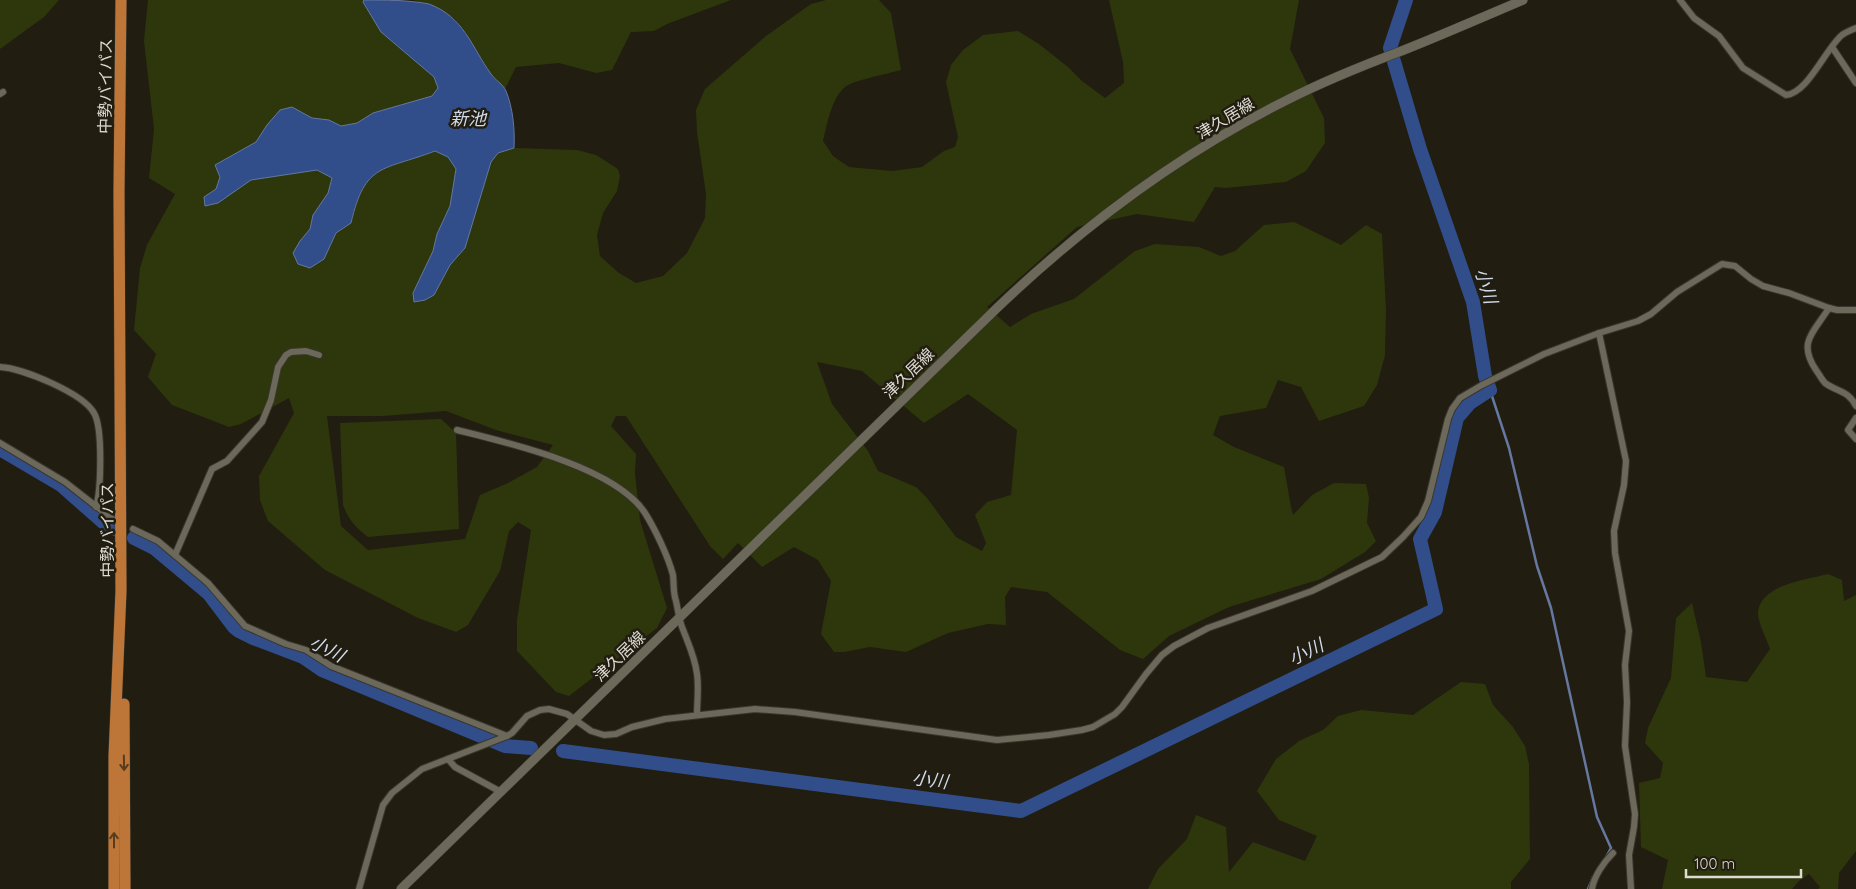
<svg xmlns="http://www.w3.org/2000/svg" width="1856" height="889" viewBox="0 0 1856 889" font-family="Quicksand,'Noto Sans JP',sans-serif">
  <rect width="100%" height="100%" fill="#211d11"/>
  <g fill="#2e370c" fill-rule="evenodd">
    <polygon points="0,0 59,0 44,17 0,49"/>
    <path d="M148,0H364V2L381,32L434,77L438,88L432,96L373,113L357,123L341,126L329,120L312,118L292,107L267,125L256,142L215,165L220,177L216,189L204,197L205,206L250,180L317,170L332,178L328,193L313,215L310,229L300,241L330,247L336,233L351,223C365,162 384,171 435,151L448,157L456,169L450,206L437,234L433,251L413,293L434,295L450,265L465,248L490,162L498,153L514,148L577,150L596,155L618,169L620,176L617,191L603,213L597,235L600,256L619,273L636,283L663,276L687,253L705,218L706,194L697,132L696,110L705,89L766,36L811,4L826,0H879L891,13L901,70C887,74 860,79 848,85C832,94 827,125 823,141L833,156L849,167L892,171L922,167L944,151L955,147L958,137L946,82L951,65L963,50L983,35L1018,31L1039,44L1068,67L1082,81L1105,98L1124,83L1123,62L1109,0H1299L1290,49L1324,118L1325,143L1306,171L1286,182L1226,188L1215,187L1194,222L1137,214L1077,227L987,307L1010,327L1031,314L1074,299L1135,251L1155,244L1199,247L1221,256L1235,251L1264,225L1294,222L1341,245L1366,225L1382,234L1386,310L1385,355L1377,385L1364,406L1319,421L1301,387L1278,380L1266,408L1220,416L1213,435L1234,447L1284,467L1291,507L1293,515L1312,495L1334,483L1366,484L1369,498L1367,523L1376,541L1365,552L1321,579L1229,607L1169,636L1143,659L1120,650L1047,592L1011,587L1005,597L1006,625L988,624L948,633L906,652L870,647L844,652H834L821,634L831,581L818,560L794,547L762,567L738,543L723,559L710,546L626,416H616L611,426L636,454L635,473L640,520L667,608L657,628L569,696L556,692L517,651V620L531,530L518,522L509,531L500,571L468,625L456,632L418,618L325,570L268,521L260,500L259,476L294,413L289,398L241,424L229,427L172,405L148,377L156,354L134,330L140,268L147,245L175,194L149,178L154,129L144,41ZM817,362L862,371L924,423L968,394L1017,430L1011,495L987,502L975,515L986,543L982,551L956,537L927,498L916,487L878,471L868,451L832,404ZM446,411L496,430L553,445L537,467L508,483L480,495L465,539L368,550L341,526L327,416H383Z"/>
    <polygon points="414,0 731,0 667,24 654,31 631,32 612,70 596,73 559,63 516,67 505,89 492,76 464,30 454,18"/>
    <path d="M441,419L456,433L459,529L368,537C356,528 348,519 343,505L340,423Z"/>
    <path d="M1828,574L1842,580L1844,601L1856,595V851L1839,873L1838,889H1818L1820,887L1809,874L1799,881L1792,889H1662L1668,860L1641,847L1639,783L1660,778L1663,763L1645,743L1648,728L1671,678L1676,618L1692,603L1701,642L1706,677L1747,682L1770,649C1767,640 1757,621 1758,612C1761,584 1806,580 1828,574Z"/>
    <polygon points="1461,682 1485,684 1493,705 1513,727 1525,746 1529,764 1530,859 1511,882 1511,889 1148,889 1158,869 1187,839 1196,815 1226,827 1229,872 1253,842 1305,861 1317,836 1279,820 1257,791 1276,759 1299,741 1323,730 1338,716 1361,710 1413,715"/>
  </g>
  <path fill="#314d8a" stroke="#6578a0" d="M364,0C385,0 409,0 429,4C464,17 471,46 491,74C495,80 503,84 506,91C513,108 515,130 514,148L498,153L491,162L465,248L450,265L434,295L425,300L414,302L413,293L433,251L437,234L450,206L456,169L448,157L435,151C383,171 365,162 351,223L336,233L324,259L310,268L298,264L293,253L300,241L310,229L313,215L328,193L332,178L317,170L251,180L218,203L205,206L204,197L216,189L220,177L215,165L256,142L267,125L280,110L292,107L312,118L329,120L341,126L357,123L373,113L432,96L438,88L434,77L381,32L363,2Z"/>
  <g fill="none" stroke-linecap="round" stroke-linejoin="round">
    <g stroke="#6578a0" stroke-width="2.5">
      <polyline points="1490,390 1509,448 1537,566 1551,608 1597,817 1611,848 1606,857"/>
      <polyline points="1588,889 1593,877"/>
    </g>
    <g stroke="#314d8a" stroke-width="14">
      <polyline points="0,449 61,485 103,522 115,529"/>
      <polyline points="134,538 154,548 209,594 234,627 239,631 253,638 303,657 322,670 505,746 531,748"/>
      <polyline points="563,751 1021,811 1436,609 1420,539 1435,512 1457,418 1470,403 1490,390 1485,376 1473,302 1420,149 1390,48 1406,0"/>
    </g>
    <defs>
      <g id="minor">
        <path d="M1680,0L1694,18L1719,36L1743,68L1786,95C1808,93 1826,48 1842,35C1846,32 1851,30 1856,28"/>
        <polyline points="1832,47 1856,83"/>
        <polyline points="0,94 3,92"/>
        <path d="M1829,308C1814,332 1797,342 1816,370C1819,374 1822,380 1825,383C1837,392 1848,390 1856,406"/>
        <polyline points="1599,333 1626,461 1624,485 1614,531 1615,553 1629,631 1625,665 1627,702 1625,746 1635,814 1634,827 1629,855 1631,889"/>
        <path d="M0,367C22,368 83,393 94,413C103,428 101,490 96,507"/>
        <polyline points="1856,418 1848,430 1856,439"/>
        <path d="M457,430C509,443 615,467 645,513C655,529 668,556 673,575C674,584 673,593 676,601C678,610 679,619 682,627C688,643 695,657 697,674C699,687 697,702 697,715"/>
        <polyline points="0,443 65,482 115,521"/>
        <polyline points="133,529 158,541 208,583 245,626 286,644 306,650 331,666 507,736"/>
        <polyline points="175,555 212,469 227,461 262,422 271,400 278,367 286,355 291,352 306,351 319,355"/>
        <polyline points="448,759 455,767 501,792"/>
        <polyline points="359,889 383,805 392,793 422,769 507,736 512,733 527,716 540,710 549,709 567,714 591,731 604,735 616,734 632,727 665,719 755,709 795,712 997,740 1049,735 1082,730 1093,727 1115,714 1122,707 1146,674 1162,655 1174,646 1208,628 1312,591 1382,557 1403,537 1421,517 1428,501 1448,419 1452,409 1460,398 1482,385 1544,354 1599,333 1638,321 1651,314 1677,292 1722,264 1735,266 1751,279 1763,286 1789,293 1829,308 1837,310 1856,310"/>
        <path d="M1592,889C1594,876 1604,862 1613,853"/>
      </g>
      <path id="secondary" d="M401,889L997,308C1083,226 1179,154 1285,101C1324,81 1364,65 1404,50C1444,34 1483,17 1523,0"/>
      <g id="trunk">
        <polyline points="124,704 125,889"/>
        <polyline points="114,889 114,756 121,591 119,192 121,0"/>
      </g>
    </defs>
    <use href="#minor" stroke="#39362f" stroke-width="8"/>
    <use href="#secondary" stroke="#39362f" stroke-width="10"/>
    <use href="#trunk" stroke="#39362f" stroke-width="12"/>
    <use href="#minor" stroke="#6c685a" stroke-width="6"/>
    <use href="#secondary" stroke="#6c685a" stroke-width="9"/>
    <use href="#trunk" stroke="#bd7637" stroke-width="11"/>
  </g>
  <defs><path id="oneway-shaft" d="M-6 0H5M1.5-3L5.5 0L1.5 3" fill="none" stroke-width="1.6" stroke-linecap="round" stroke-linejoin="round" transform="scale(1.25)"/></defs>
  <g stroke="#583c1e">
    <use href="#oneway-shaft" transform="translate(124 763) rotate(89)"/>
    <use href="#oneway-shaft" transform="translate(114 840) rotate(-90)"/>
  </g>
  <g text-anchor="middle" stroke-width="5" stroke-linejoin="round" paint-order="stroke">
    <g font-size="16" fill="#dedbd3" stroke="#211d11">
      <text transform="translate(105 86) rotate(-89)" y="6">中勢バイパス</text>
      <text transform="translate(1225 118) rotate(-31)" y="6">津久居線</text>
      <text transform="translate(908 373) rotate(-44)" y="6">津久居線</text>
      <text transform="translate(107 530) rotate(-90)" y="6">中勢バイパス</text>
      <text transform="translate(619 656) rotate(-44)" y="6">津久居線</text>
    </g>
    <g font-size="18" font-style="italic" fill="#d1dbed" stroke="#211d11">
      <text x="468" y="125">新池</text>
      <text transform="translate(1486 286) rotate(73)" y="6">小川</text>
      <text transform="translate(327 649) rotate(27)" y="6">小川</text>
      <text transform="translate(1306 652) rotate(-26)" y="6">小川</text>
      <text transform="translate(930 780) rotate(7)" y="6">小川</text>
    </g>
  </g>
  <path d="M1686 869v8h115v-8" fill="none" stroke="#dedbd3" stroke-width="2.5"/>
  <text x="1694" y="869" font-size="15" fill="#dedbd3" stroke="#211d11" stroke-width="4" paint-order="stroke">100 m</text>
</svg>
